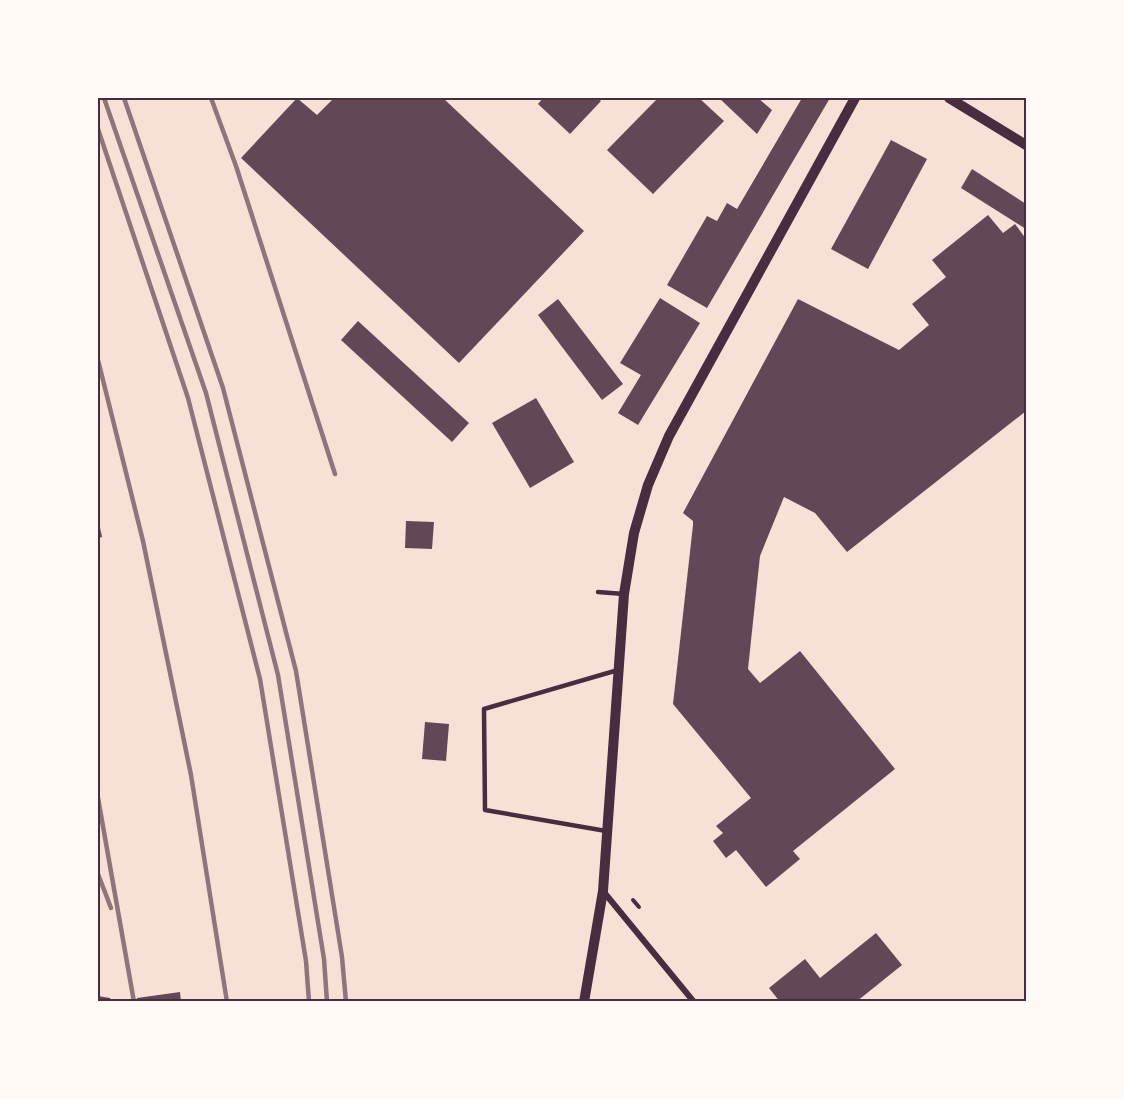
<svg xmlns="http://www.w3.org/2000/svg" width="1124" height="1099" viewBox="0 0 1124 1099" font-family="Manrope,sans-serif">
  <rect width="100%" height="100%" fill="#f7e1d7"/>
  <g fill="#644757">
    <polygon points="297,98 317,115 334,98 443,98 584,231 459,363 241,158"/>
    <polygon points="543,98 597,98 601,101 570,134 538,104"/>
    <polygon points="658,98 699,98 724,121 653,194 607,150"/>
    <polygon points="719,98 758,98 772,110 757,134"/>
    <polygon points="802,98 830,98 707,308 667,285 707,216 717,221 727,203 737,209"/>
    <polygon points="891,140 927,159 868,269 831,249"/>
    <polygon points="972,169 1026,204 1026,229 961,188"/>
    <polygon points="988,215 1003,233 1015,224 1026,239 1026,411 847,552 815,513 784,497 760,556 748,669 760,683 800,651 895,769 793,851 800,859 766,887 736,850 726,858 713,841 723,833 716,826 751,798 673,704 693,525 693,521 683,513 798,299 899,350 929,325 912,304 946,277 932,260"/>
    <polygon points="660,298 700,323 638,425 618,413 641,375 620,363"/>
    <polygon points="558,299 623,384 602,400 538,315"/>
    <polygon points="358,321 469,423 452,442 341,340"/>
    <polygon points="536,398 574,462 530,488 492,423"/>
    <polygon points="98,518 102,537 98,538"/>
    <polygon points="406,521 434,522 432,549 405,548"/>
    <polygon points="425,722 449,724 446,761 422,759"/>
    <polygon points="876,933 902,965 856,1002 780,1002 769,988 805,959 820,978"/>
    <polygon points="180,992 181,1002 137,1002 137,998"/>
    <polygon points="98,996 110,998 112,1002 98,1002"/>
  </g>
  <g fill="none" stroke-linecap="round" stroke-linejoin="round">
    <polyline stroke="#4a2c40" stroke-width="4" points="633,900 639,907"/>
    <g stroke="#4a2c40" stroke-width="4.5">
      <polyline points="598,592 624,594"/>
      <polyline points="606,831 485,810 484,709 618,670"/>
    </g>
    <polyline stroke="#4a2c40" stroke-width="6" points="603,891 694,1002"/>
    <g stroke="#4a2c40" stroke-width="10">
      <polyline points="949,98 1026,145"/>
      <polyline points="584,1002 603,891 624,594 634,533 648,485 669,436 855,98"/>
    </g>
    <g stroke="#8f747c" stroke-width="4.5">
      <polyline points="104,98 206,393 278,675 324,959 327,1002"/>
      <polyline points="124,98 223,388 296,671 342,957 346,1002"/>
      <polyline points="211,98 236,166 335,474"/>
      <polyline points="98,129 188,398 260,679 306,961 309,1002"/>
      <polyline points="98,360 143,541 191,775 227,1002"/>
      <polyline points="98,798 134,1002"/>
      <polyline points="98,874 111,908"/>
    </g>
  </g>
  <rect width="1124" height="1099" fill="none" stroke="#fffaf5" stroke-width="198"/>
  <rect x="99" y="99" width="926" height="901" fill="none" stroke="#4a2c40" stroke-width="2"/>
</svg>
